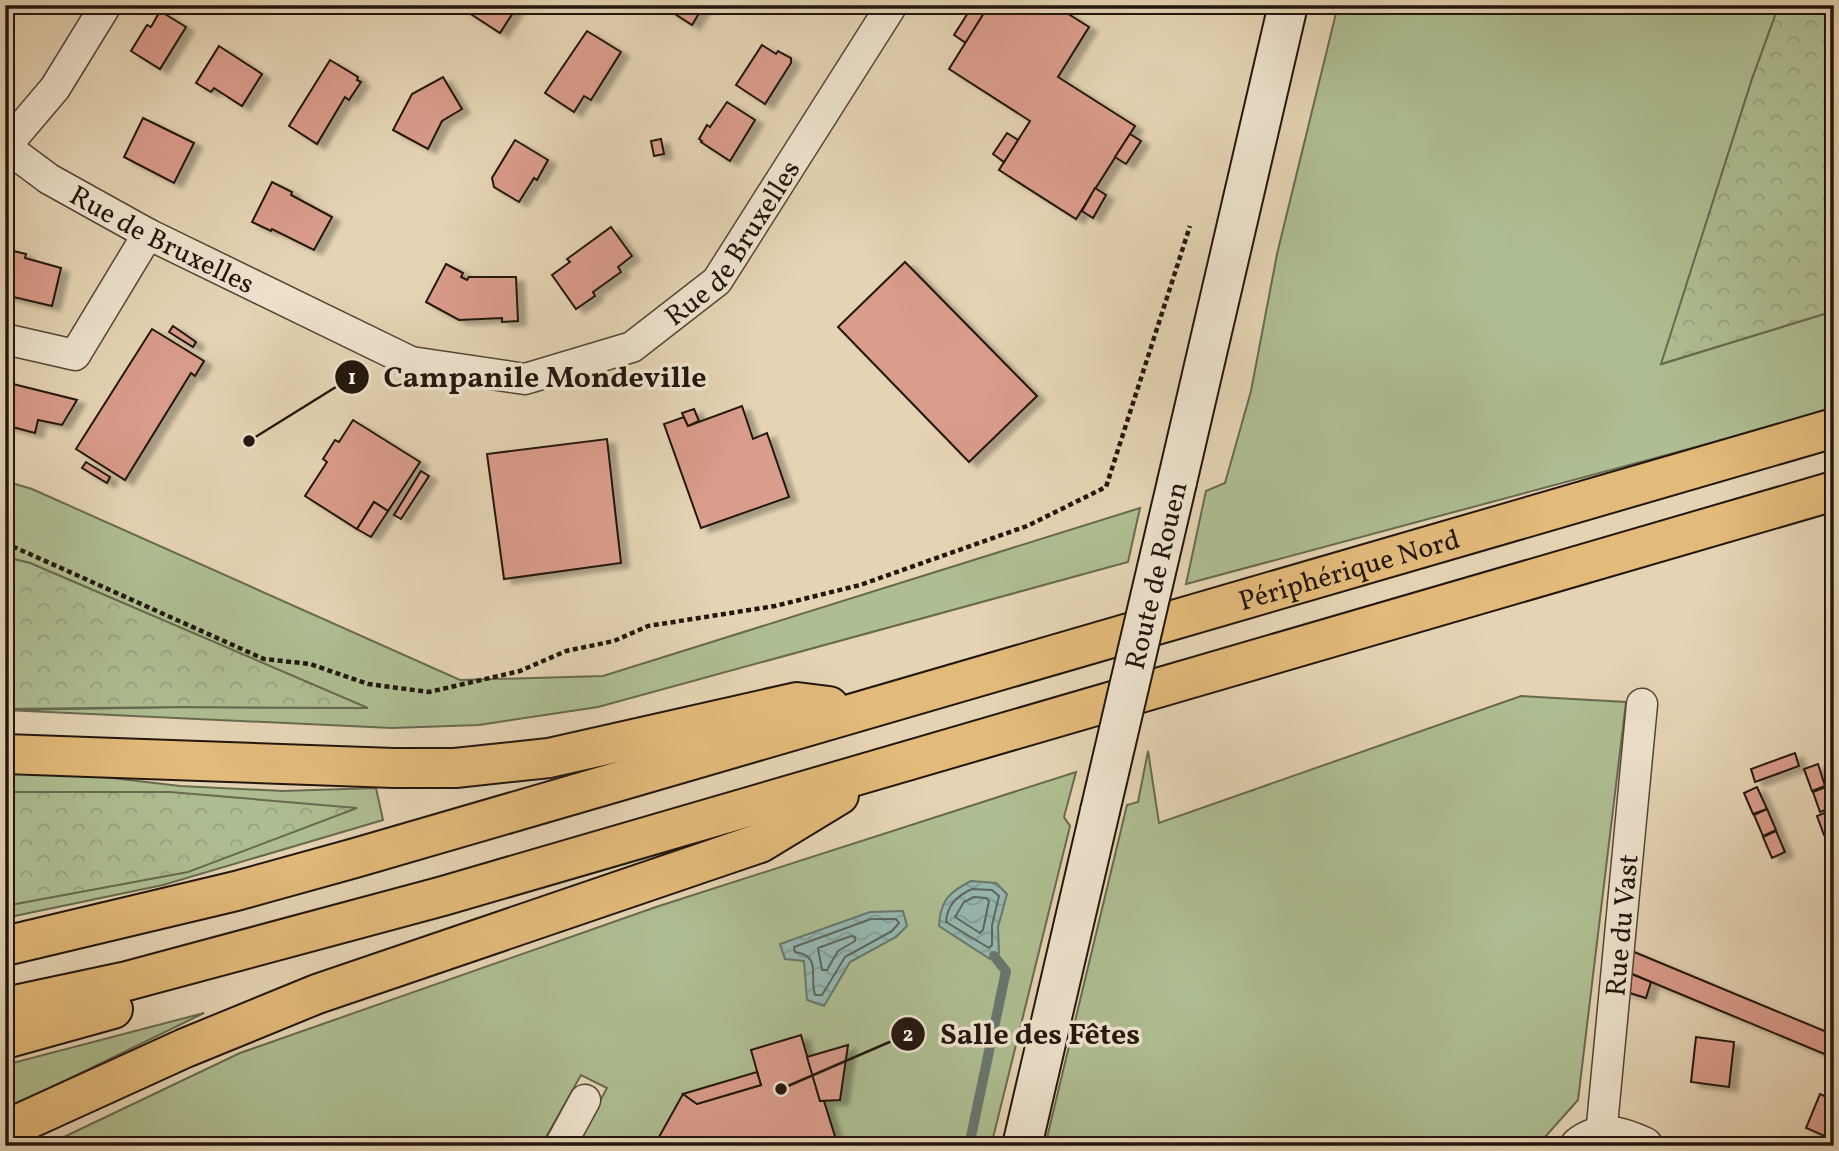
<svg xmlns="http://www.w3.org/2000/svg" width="1839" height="1151" viewBox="0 0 1839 1151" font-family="Vollkorn,serif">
  <defs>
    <pattern id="forest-crowns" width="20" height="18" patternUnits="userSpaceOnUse" patternTransform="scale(1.75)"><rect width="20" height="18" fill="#aebe92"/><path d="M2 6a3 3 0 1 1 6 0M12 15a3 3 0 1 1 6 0" fill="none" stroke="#95a37d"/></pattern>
    <pattern id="water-waves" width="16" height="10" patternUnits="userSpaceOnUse" patternTransform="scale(1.75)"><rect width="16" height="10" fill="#96b8b0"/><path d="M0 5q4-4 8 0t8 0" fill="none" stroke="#819d96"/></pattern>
    <filter id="shadow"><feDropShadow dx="8" dy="4.5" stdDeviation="2" flood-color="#0004"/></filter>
  </defs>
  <rect width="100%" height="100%" fill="#e5d4b4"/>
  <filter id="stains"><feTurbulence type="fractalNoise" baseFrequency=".00286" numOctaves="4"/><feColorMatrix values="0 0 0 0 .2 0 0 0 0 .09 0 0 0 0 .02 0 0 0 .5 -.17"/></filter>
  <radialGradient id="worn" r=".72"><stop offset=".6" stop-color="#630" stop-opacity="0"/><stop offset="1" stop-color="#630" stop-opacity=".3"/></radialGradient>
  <g fill="#aebe92" stroke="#686a50" stroke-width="2">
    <polygon points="1338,5 1779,5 1752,79 1662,364 1834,311 1834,410 1186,584 1206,491 1225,483 1251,391 1277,254"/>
    <polygon points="5,481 32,489 460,680 603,676 1140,508 1128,562 598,707 479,725 392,728 5,710 184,707 366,708 30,563 5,557"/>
    <polygon points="1521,696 1626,702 1578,1100 1537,1146 1045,1146 1127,805 1138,802 1148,751 1159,823"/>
    <polygon points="5,770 70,773 180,786 283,791 376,788 383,820 163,885 5,918"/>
    <polygon points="1076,772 1064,817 1070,826 991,1146 576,1146 607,1088 581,1075 541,1146 45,1146 240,1053 656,907"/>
    <polygon points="204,1013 5,1110 5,1065"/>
  </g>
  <g fill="url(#forest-crowns)" stroke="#686a50" stroke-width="2">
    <polygon points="1779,5 1834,5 1834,311 1661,364 1752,79"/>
    <polygon points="5,557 30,563 368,708 184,707 5,709"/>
    <polygon points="5,792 170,792 357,808 188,872 5,906"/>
  </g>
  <g fill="url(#water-waves)" stroke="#68776f" stroke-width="2">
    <path d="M971,881L996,883L1007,894L998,927L999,953L990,959L939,926C940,901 949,892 971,881Z"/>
    <polygon points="903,911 907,926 896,937 850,962 824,1006 807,1000 804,961 785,959 780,944 870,912"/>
  </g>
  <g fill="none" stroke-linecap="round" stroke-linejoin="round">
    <g stroke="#5c675f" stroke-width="2">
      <path d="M972,889L992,890L999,896L992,925V945L989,948L946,922C947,905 957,896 972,889Z"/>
      <polygon points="974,897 986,898 989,901 983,930 980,933 955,917 964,902"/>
      <path d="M871,919H896L899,923L892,931L845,957L822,995H815C809,975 822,956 795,952L794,947Z"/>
      <polygon points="851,936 855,937 855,941 838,951 827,970 822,970 818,948"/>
    </g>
    <polyline stroke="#68776f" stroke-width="10" points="969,1146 1006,971 994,956"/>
  </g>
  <g fill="#da9c8b" stroke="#22160e" stroke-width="2" filter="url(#shadow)">
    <polygon points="465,5 518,5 500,33 463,9"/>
    <polygon points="661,5 704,5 692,25"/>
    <polygon points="973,5 989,5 966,43 954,35"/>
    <polygon points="989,5 1054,5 1089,27 1058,77 1135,126 1076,219 999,170 1030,121 949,69"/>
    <polygon points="160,11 186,27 160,69 131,51 147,25 151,27"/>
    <polygon points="587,31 621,52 591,100 584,96 574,112 545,93"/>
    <polygon points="762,45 776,54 778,51 791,58 791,63 765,104 736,85"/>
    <polygon points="219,46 262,74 242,106 214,88 211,92 196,83"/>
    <polygon points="330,60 358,77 357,80 361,82 349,100 345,97 317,144 289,126"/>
    <polygon points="443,77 462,109 442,121 428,149 393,130 412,94"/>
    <polygon points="727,102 755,120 730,161 701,142 702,141 699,139 707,125 710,127"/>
    <polygon points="143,118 194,143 174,183 124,157"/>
    <polygon points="1007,133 1018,140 1004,162 993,154"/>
    <polygon points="1130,134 1141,141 1126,164 1115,157"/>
    <polygon points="661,139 664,154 654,156 651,141"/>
    <polygon points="515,140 548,160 537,180 534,178 519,202 494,187 492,178"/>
    <polygon points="272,182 292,192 291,195 332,217 314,250 272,229 271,231 252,222"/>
    <polygon points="1095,188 1106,195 1093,218 1082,211"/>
    <polygon points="611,227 632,256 618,267 621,272 593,292 595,296 576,309 552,275 570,262 567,259"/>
    <polygon points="5,249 26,254 25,258 61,268 52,306 5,295"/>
    <polygon points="905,262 1037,396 969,462 838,327"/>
    <polygon points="446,264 463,273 461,277 467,280 469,277 516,277 518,321 502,322 502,318 459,320 426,302"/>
    <polygon points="173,326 196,342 193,347 169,332"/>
    <polygon points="152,329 204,361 195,376 191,373 125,480 76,449"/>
    <polygon points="5,382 77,400 62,425 38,420 35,433 5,425"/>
    <polygon points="742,406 753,439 767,433 789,497 701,528 664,424 684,417 688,426"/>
    <polygon points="694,409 699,421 688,426 682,413"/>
    <polygon points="353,420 420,462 388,511 374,502 357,529 305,496 327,462 323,459 335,440 339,442"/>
    <polygon points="607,439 621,563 504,579 487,454"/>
    <polygon points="86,462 110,477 107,483 82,468"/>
    <polygon points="421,471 429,476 401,519 394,515"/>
    <polygon points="374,502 388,511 371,537 357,529"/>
    <polygon points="1795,753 1799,766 1755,782 1751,769"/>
    <polygon points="1818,764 1825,786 1812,791 1804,769"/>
    <polygon points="1757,787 1767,809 1753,814 1744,793"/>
    <polygon points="1826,787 1833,807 1820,812 1813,792"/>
    <polygon points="1767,809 1776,830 1763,836 1754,815"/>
    <polygon points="1834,809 1834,831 1824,835 1817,816"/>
    <polygon points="1776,831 1785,852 1772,858 1763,837"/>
    <polygon points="1627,949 1834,1035 1834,1058 1625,971"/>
    <polygon points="1629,973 1651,982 1646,998 1623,991"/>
    <polygon points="801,1035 820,1101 824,1101 838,1146 654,1146 683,1094 697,1104 761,1085 751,1050"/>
    <polygon points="1696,1037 1734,1042 1729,1087 1691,1082"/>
    <polygon points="848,1045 840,1100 820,1101 807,1057"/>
    <polygon points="757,1072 761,1085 697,1104 683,1094"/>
    <polygon points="1820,1094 1834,1100 1834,1140 1806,1128"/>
  </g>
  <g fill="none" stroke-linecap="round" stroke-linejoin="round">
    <defs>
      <g id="minor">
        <polyline points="5,147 55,88 106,5"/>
        <path id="s1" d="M6,147L49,179L148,234L411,362L525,379L632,347L717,281L892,5"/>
        <polyline points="5,339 75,355 148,234"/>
        <polyline points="560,1146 585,1100"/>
        <path id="s2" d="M1600,1146L1642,704"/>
      </g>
      <path id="tertiary" d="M1579,1146C1602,1128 1621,1136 1644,1146"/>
      <g id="secondary">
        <polyline points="1177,482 1288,5"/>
        <polyline points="1022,1146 1100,811"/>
      </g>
      <g id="trunk">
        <polyline points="5,754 394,768 455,768 549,758 797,702 829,706"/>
        <path id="s3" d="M5,946L236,891L355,858L1834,428"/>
        <polyline points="5,1007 127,981 443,896 1834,491"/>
        <polyline points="5,1039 113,1009"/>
        <polyline points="5,1130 185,1048 317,994 760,843 839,795"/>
      </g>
    </defs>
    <use href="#minor" stroke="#534638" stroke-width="33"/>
    <use href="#tertiary" stroke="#534638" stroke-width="40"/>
    <use href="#secondary" stroke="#22160e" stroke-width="42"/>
    <use href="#trunk" stroke="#22160e" stroke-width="42"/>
    <polyline stroke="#22160e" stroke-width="4.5" stroke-dasharray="5 3.5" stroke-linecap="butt" points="5,543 264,659 310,664 368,684 429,692 520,671 566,651 614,641 648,626 775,606 860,585 1027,526 1106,487 1190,226"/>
    <use href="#minor" stroke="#eee3ce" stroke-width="30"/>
    <use href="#tertiary" stroke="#eee3ce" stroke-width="37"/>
    <use href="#secondary" stroke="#eee3ce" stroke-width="38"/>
    <use href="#trunk" stroke="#e2ba7a" stroke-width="38"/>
    <defs>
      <g id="secondary-bridge">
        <path id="s4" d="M1100,811L1177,482"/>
      </g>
    </defs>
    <use href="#secondary-bridge" stroke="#22160e" stroke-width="42" stroke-linecap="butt"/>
    <use href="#secondary-bridge" stroke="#eee3ce" stroke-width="38"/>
  </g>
  <g text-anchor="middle" stroke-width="7" stroke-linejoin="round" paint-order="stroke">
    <g font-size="28" fill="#22160e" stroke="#eee3ce">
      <text dy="10" stroke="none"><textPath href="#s1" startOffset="182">Rue de Bruxelles</textPath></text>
      <text dy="10" stroke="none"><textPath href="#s1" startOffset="833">Rue de Bruxelles</textPath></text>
      <text dy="10" stroke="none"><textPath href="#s3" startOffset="1396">Périphérique Nord</textPath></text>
      <text dy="10" stroke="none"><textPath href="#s4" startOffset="242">Route de Rouen</textPath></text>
      <text dy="10" stroke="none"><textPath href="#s2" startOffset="222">Rue du Vast</textPath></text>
    </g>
  </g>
  <path fill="none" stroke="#22160e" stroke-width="2.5" d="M249 441L352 377M781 1089L908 1034"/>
  <g fill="#22160e" stroke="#eee3ce" stroke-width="2.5">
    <circle cx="249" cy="441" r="7"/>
    <circle cx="781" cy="1089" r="7"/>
    <circle cx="352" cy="377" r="18"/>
    <circle cx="908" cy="1034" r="18"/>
  </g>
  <g font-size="21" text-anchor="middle" font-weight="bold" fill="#fff">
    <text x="352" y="384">1</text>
    <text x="908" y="1041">2</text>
  </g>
  <g font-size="30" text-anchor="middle" font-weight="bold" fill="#22160e" stroke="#eee3ce" stroke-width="7" stroke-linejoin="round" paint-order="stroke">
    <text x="545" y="387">Campanile Mondeville</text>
    <text x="1040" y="1044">Salle des Fêtes</text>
  </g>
  <rect width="1839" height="1151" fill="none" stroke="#e5d4b4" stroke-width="28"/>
  <rect x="7" y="7" width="1825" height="1137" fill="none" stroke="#22160e" stroke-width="3.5"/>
  <rect x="14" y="14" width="1811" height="1123" fill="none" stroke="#22160e" stroke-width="2"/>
  <rect width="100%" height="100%" filter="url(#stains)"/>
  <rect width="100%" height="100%" fill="url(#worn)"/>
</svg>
